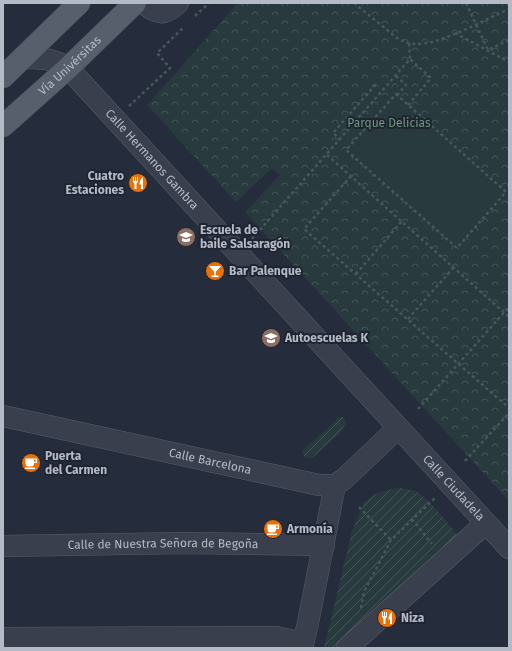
<svg xmlns="http://www.w3.org/2000/svg" width="512" height="651" viewBox="0 0 512 651" font-family="'Fira Sans',sans-serif">
  <defs>
    <pattern id="forest-crowns" width="20" height="18" patternUnits="userSpaceOnUse"><rect width="20" height="18" fill="#283a3e"/><path d="M2 6a3 3 0 1 1 6 0M12 15a3 3 0 1 1 6 0" fill="none" stroke="#455458"/></pattern>
    <pattern id="garden-furrows" width="10" height="10" patternUnits="userSpaceOnUse"><rect width="10" height="10" fill="#283a3e"/><path d="M-1 1l2-2M0 10L10 0M9 11l2-2" fill="none" stroke="#455458"/></pattern>
  </defs>
  <rect width="100%" height="100%" fill="#252d3c"/>
  <polygon fill="url(#forest-crowns)" points="238,3 509,3 509,501 245,212 280,175 272,168 236,202 147,105"/>
  <g fill="url(#garden-furrows)">
    <polygon points="338,417 343,417 345,420 346,423 339,434 312,458 305,457 303,454 303,450 331,425"/>
    <path d="M397,488C403,488 409,489 415,491C428,496 454,531 464,543L347,648H324L352,531L364,503L372,496L380,492Z"/>
  </g>
  <polygon fill="#283a3e" points="396,94 506,192 457,248 346,150"/>
  <g fill="none" stroke-linecap="round" stroke-linejoin="round">
    <defs>
      <g id="minor">
        <path d="M143,3C157,14 164,17 178,3"/>
        <path id="s1" d="M23,58C41,59 51,57 68,68L509,548"/>
        <path id="s2" d="M3,416L319,485H335L344,479L398,428"/>
        <path id="s3" d="M3,546L184,543L324,545"/>
        <polyline points="3,638 276,637 303,643"/>
        <polyline points="302,648 308,623 335,485"/>
        <polyline points="347,648 486,523"/>
      </g>
      <g id="major">
        <polyline points="3,77 79,3"/>
        <path id="s4" d="M3,126L68,68L135,3"/>
      </g>
    </defs>
    <use href="#minor" stroke="#575d6a" stroke-width="22"/>
    <use href="#major" stroke="#424855" stroke-width="23"/>
    <g stroke="#47575c" stroke-width="2.5" stroke-dasharray="3 3" stroke-linecap="butt">
      <path d="M354,3L397,38C403,41 408,44 415,44C438,46 486,19 509,9"/>
      <polyline points="466,3 488,50 509,40"/>
      <polyline points="195,16 209,3"/>
      <polyline points="455,33 509,62"/>
      <polyline points="396,76 406,85 397,95"/>
      <polygon points="396,94 506,192 457,248 346,150"/>
      <polyline points="408,105 431,78 410,59"/>
      <polyline points="129,106 170,68 157,53 184,27"/>
      <polyline points="341,140 333,133 377,83"/>
      <polyline points="327,155 509,317"/>
      <polyline points="351,176 304,229 509,408"/>
      <polyline points="252,239 410,59 409,43"/>
      <polyline points="356,274 402,221"/>
      <polyline points="408,319 454,267"/>
      <polyline points="418,409 509,307"/>
      <polyline points="465,461 509,413"/>
      <polyline points="359,507 391,540"/>
      <polyline points="412,519 432,544"/>
      <polyline points="361,608 364,592 391,540 436,497"/>
    </g>
    <use href="#minor" stroke="#393f4c" stroke-width="21"/>
    <use href="#major" stroke="#575e6c" stroke-width="22"/>
  </g>
  <defs>
    <symbol id="restaurant-disc" viewBox="-11 -11 22 22"><circle r="9.5" fill="#e8710a" stroke="#1e2431"/><path d="M-5-6h1v4h1v-4h1v4h1v-4h1v5L-1.5 .5V6h-2V.5L-5-1ZM5-6V6H3V1.5H1.5Q1.5-4 5-6Z" fill="#fff"/></symbol>
    <symbol id="school-disc" viewBox="-11 -11 22 22"><circle r="9.5" fill="#8d6e63" stroke="#1e2431"/><path d="M0-5L7-2L0 1L-7-2ZM-4 1L0 2.5L4 1V4Q0 6-4 4Z" fill="#fff"/></symbol>
    <symbol id="bar-disc" viewBox="-11 -11 22 22"><circle r="9.5" fill="#e8710a" stroke="#1e2431"/><path d="M-6-5H6L.8 .8V4.5H3.5V6h-7V4.5H-.8V.8Z" fill="#fff"/></symbol>
    <symbol id="cafe-disc" viewBox="-11 -11 22 22"><circle r="9.5" fill="#e8710a" stroke="#1e2431"/><path d="M-5.5-4.5H6V0H3Q3 3.5 0 3.5H-2.5Q-5.5 3.5-5.5 0ZM3-3.2v2h1.7v-2ZM-6 4.5H4V6H-6Z" fill="#fff"/></symbol>
  </defs>
  <g fill-rule="evenodd">
    <use href="#restaurant-disc" x="127" y="172" width="22" height="22"/>
    <use href="#school-disc" x="175" y="226" width="22" height="22"/>
    <use href="#bar-disc" x="204" y="260" width="22" height="22"/>
    <use href="#school-disc" x="260" y="327" width="22" height="22"/>
    <use href="#cafe-disc" x="20" y="452" width="22" height="22"/>
    <use href="#cafe-disc" x="262" y="518" width="22" height="22"/>
    <use href="#restaurant-disc" x="376" y="607" width="22" height="22"/>
  </g>
  <g text-anchor="middle" stroke-width="4" stroke-linejoin="round" paint-order="stroke">
    <g font-size="12" fill="#b5bac7" stroke="#1e2431">
      <text dy="4" stroke="none"><textPath href="#s4" startOffset="90">Vía Univérsitas</textPath></text>
      <text dy="4" stroke="none"><textPath href="#s1" startOffset="171">Calle Hermanos Gambra</textPath></text>
      <text dy="4" stroke="none"><textPath href="#s2" startOffset="212">Calle Barcelona</textPath></text>
      <text dy="4" stroke="none"><textPath href="#s1" startOffset="617">Calle Ciudadela</textPath></text>
      <text dy="4" stroke="none"><textPath href="#s3" startOffset="160">Calle de Nuestra Señora de Begoña</textPath></text>
    </g>
    <g font-size="12" fill="#6e977c" stroke="#1e2431">
      <text x="389" y="127">Parque Delicias</text>
    </g>
    <g font-size="12" font-weight="bold" fill="#b5bac7" stroke="#1e2431" text-anchor="start">
      <text x="124" y="180" text-anchor="end">Cuatro<tspan x="124" dy="14">Estaciones</tspan></text>
      <text x="200" y="234">Escuela de<tspan x="200" dy="14">baile Salsaragón</tspan></text>
      <text x="229" y="275">Bar Palenque</text>
      <text x="285" y="342">Autoescuelas K</text>
      <text x="45" y="460">Puerta<tspan x="45" dy="14">del Carmen</tspan></text>
      <text x="287" y="533">Armonía</text>
      <text x="401" y="622">Niza</text>
    </g>
  </g>
  <rect width="512" height="651" fill="none" stroke="#b5bac7" stroke-width="8"/>
</svg>
